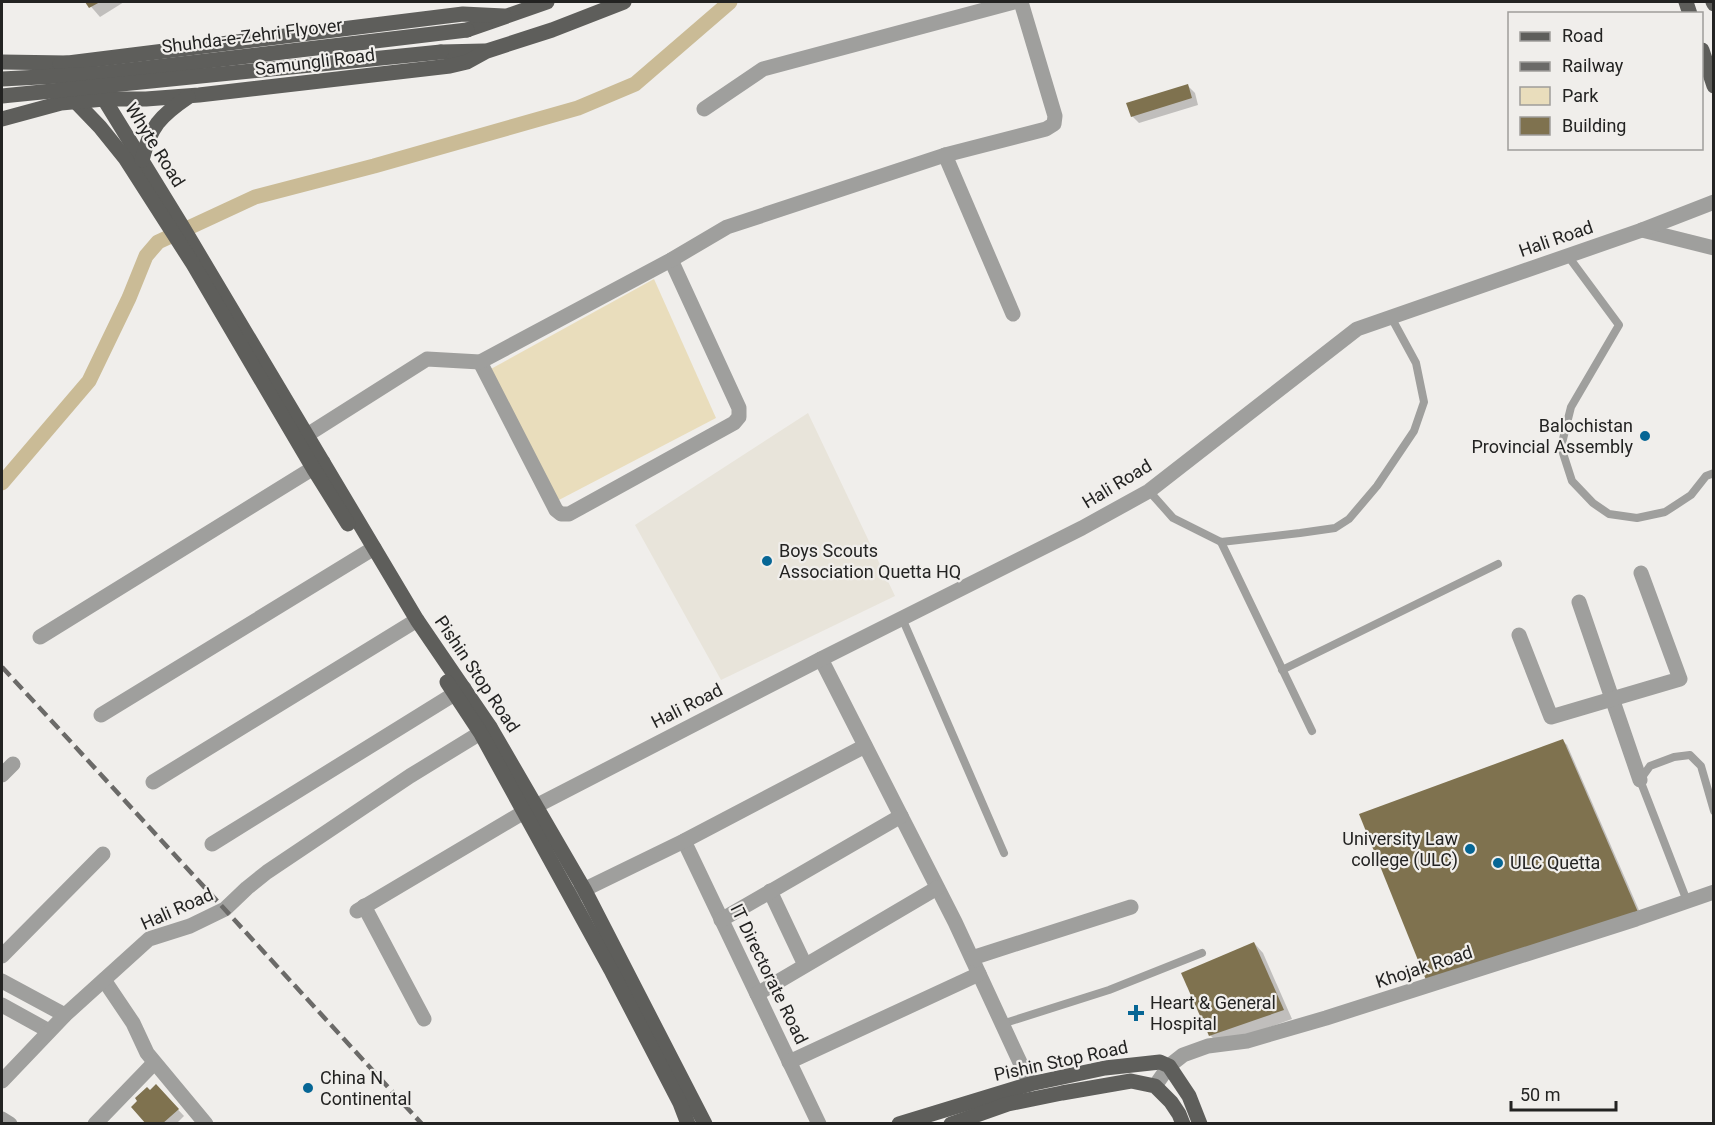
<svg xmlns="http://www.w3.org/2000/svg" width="1715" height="1125" viewBox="0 0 1715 1125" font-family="Roboto,sans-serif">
  <rect width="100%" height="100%" fill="#f0eeeb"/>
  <polygon fill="#e8e4da" points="808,413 895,596 721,680 635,525"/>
  <polygon fill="#e9ddbc" points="654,279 716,418 557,501 489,370"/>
  <g fill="#0003">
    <polygon points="87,2 124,2 100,17"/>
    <polygon points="1188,86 1195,93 1198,105 1139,123 1132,116"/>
    <polygon points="1563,741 1567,745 1642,917 1432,983"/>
    <polygon points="1254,943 1263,953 1292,1019 1220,1045 1210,1035"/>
    <polygon points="156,1086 184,1116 176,1124 148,1124 150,1092"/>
  </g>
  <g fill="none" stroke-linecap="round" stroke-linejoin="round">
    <polyline stroke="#cabb96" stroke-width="15" points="2,483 89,381 129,298 146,256 158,242 255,197 374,166 578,108 635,84 730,2"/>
  </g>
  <g fill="#7f724f">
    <polygon points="85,2 100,2 89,8"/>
    <polygon points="1188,84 1192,98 1131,117 1126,103"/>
    <polygon points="1563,739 1638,912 1426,980 1359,814"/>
    <polygon points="1254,942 1284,1010 1209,1036 1181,973"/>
    <polygon points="156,1084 179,1109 162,1124 146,1124 131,1107 137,1101 135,1098 147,1087 150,1090"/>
  </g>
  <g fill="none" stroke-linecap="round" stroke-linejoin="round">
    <g stroke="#9f9f9d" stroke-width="8">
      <polyline points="1568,256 1619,325 1571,407 1561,447 1572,481 1593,503 1609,514 1637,518 1665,512 1691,495 1706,476 1714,473"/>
      <polyline points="1149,491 1173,518 1221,542 1300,533 1335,528 1349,519 1377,486 1414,431 1424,402 1416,363 1391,317"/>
      <polyline points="1221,542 1312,731"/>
      <polyline points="902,618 1004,853"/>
      <polyline points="1282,670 1498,564"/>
      <polyline points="1687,901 1640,780 1650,766 1674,757 1690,755 1701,766 1714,811"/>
      <polyline points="1002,1024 1109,990 1202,953"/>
    </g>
    <g stroke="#9f9f9d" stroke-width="15">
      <polyline points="704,109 763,69 1014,2"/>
      <polyline points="945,155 1013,314"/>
      <polyline points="1642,230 1714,248"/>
      <polyline points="480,362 556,510 561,514 569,514 734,423 739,417 739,408 671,260"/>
      <polyline points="307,435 427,359 480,362 671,260 727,227 945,155 1046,129 1054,124 1055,116 1021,2"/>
      <polyline points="1579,602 1640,780"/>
      <polyline points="1519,635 1551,717 1680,679 1641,573"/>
      <polyline points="40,637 323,462"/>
      <polyline points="821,659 955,922 1030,1084"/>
      <polyline points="101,715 374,548"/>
      <polyline points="2,775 13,764"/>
      <polyline points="153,782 417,620"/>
      <polyline points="536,806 821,659 1082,528 1149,491 1357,329 1642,230 1714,202"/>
      <polyline points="684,841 819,1124"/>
      <polyline points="212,844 464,688"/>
      <polyline points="770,891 805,965"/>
      <polyline points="573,895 684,841 865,746"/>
      <polyline points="364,906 424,1019"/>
      <polyline points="357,911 524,812"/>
      <polyline points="721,920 901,816"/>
      <polyline points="2,956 103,854"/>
      <polyline points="972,958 1131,907"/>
      <polyline points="104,980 133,1023 147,1053 206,1124"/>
      <polyline points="2,981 65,1015"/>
      <polyline points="757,994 937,888"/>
      <polyline points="2,1005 49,1031"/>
      <polyline points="789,1062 979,974"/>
      <polyline points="2,1081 65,1015 149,939 190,926 225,909 247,888 267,872 410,776 490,727"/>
      <polyline points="1155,1086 1169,1066 1183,1055 1208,1046 1247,1041 1326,1018 1636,919 1714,892"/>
      <polyline points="2,1119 10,1124"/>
      <polyline points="95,1124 154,1063"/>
    </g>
    <g stroke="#5e5e5b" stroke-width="15">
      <polyline points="1686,2 1690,14"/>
      <polyline points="1713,2 1714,4"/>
      <polyline points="467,30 547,2"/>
      <polyline points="1702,50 1714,86"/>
      <polyline points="441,52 484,51"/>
      <polyline points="2,62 67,63 104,99 182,226 417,620 490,727 584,889 705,1124"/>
      <polyline points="60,64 463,14 504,16"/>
      <polyline points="75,101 100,127 125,158 193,264 313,468 348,524"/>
      <polyline points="2,119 61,103 104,99 146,99 199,95 450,66 467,62 487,51 552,30 624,2"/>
      <path d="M142,160C150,127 160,116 188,97"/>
      <polyline points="447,682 480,732 612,972 680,1103 688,1124"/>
      <polyline points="899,1124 1030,1084 1105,1068 1160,1062 1169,1066 1189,1096 1200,1124"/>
      <polyline points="951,1124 1008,1104 1062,1093 1131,1081 1155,1086 1171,1102 1179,1114 1183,1124"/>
    </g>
    <polyline stroke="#6b6a68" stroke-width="4.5" stroke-dasharray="12 6" stroke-linecap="butt" points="2,667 422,1124"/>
    <g stroke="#5e5e5b" stroke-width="15">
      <polyline points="2,79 97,74 467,30"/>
      <polyline points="2,96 441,52"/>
    </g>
  </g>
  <g fill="#066695" stroke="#f0eeeb" stroke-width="2">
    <circle cx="1645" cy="436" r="6"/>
    <circle cx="767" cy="561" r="6"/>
    <circle cx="1470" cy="849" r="6"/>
    <circle cx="1498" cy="863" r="6"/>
    <path d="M1133 1004h6v6h6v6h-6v6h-6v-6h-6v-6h6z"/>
    <circle cx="308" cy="1088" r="6"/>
  </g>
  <g text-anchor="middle" stroke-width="4.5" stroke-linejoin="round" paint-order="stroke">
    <g font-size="18" fill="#232322" stroke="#f0eeeb">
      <text transform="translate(252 36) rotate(-7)" y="6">Shuhda-e-Zehri Flyover</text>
      <text transform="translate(315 62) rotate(-7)" y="6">Samungli Road</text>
      <text transform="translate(155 145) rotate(58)" y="6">Whyte Road</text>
      <text transform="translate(1556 239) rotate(-19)" y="6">Hali Road</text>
      <text transform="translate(1117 484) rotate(-31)" y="6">Hali Road</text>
      <text transform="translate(477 674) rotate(56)" y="6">Pishin Stop Road</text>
      <text transform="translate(687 706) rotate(-27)" y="6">Hali Road</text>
      <text transform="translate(177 909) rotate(-24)" y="6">Hali Road</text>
      <text transform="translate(1424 967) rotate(-18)" y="6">Khojak Road</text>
      <text transform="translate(769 974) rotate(64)" y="6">IT Directorate Road</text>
      <text transform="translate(1061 1061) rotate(-12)" y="6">Pishin Stop Road</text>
    </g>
    <g font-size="18" fill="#232322" stroke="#f0eeeb" text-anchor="start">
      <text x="1633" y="432" text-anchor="end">Balochistan<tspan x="1633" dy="21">Provincial Assembly</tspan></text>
      <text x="779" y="557">Boys Scouts<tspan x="779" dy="21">Association Quetta HQ</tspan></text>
      <text x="1458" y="845" text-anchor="end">University Law<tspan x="1458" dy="21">college (ULC)</tspan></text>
      <text x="1510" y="869">ULC Quetta</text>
      <text x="1150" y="1009">Heart &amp; General<tspan x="1150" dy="21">Hospital</tspan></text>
      <text x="320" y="1084">China N<tspan x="320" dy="21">Continental</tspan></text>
    </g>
  </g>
  <rect width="1715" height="1125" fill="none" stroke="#232322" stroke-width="6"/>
  <rect x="1508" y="12" width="195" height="138" fill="#f0eeeb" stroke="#9e9d9b" stroke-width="1.5"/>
  <rect x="1520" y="32" width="30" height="9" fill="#5e5e5b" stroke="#9e9d9b" stroke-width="1.5"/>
  <text x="1562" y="42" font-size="18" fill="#232322">Road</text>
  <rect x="1520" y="62" width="30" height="9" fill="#6b6a68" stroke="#9e9d9b" stroke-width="1.5"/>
  <text x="1562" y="72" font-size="18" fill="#232322">Railway</text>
  <rect x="1520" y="87" width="30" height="18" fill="#e9ddbc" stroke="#9e9d9b" stroke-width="1.5"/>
  <text x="1562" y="102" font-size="18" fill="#232322">Park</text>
  <rect x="1520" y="117" width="30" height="18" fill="#7f724f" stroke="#9e9d9b" stroke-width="1.5"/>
  <text x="1562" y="132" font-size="18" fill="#232322">Building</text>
  <path d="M1511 1101v9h105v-9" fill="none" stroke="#232322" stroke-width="3"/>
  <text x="1520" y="1101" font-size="18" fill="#232322" stroke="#f0eeeb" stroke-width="4.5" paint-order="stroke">50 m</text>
</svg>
